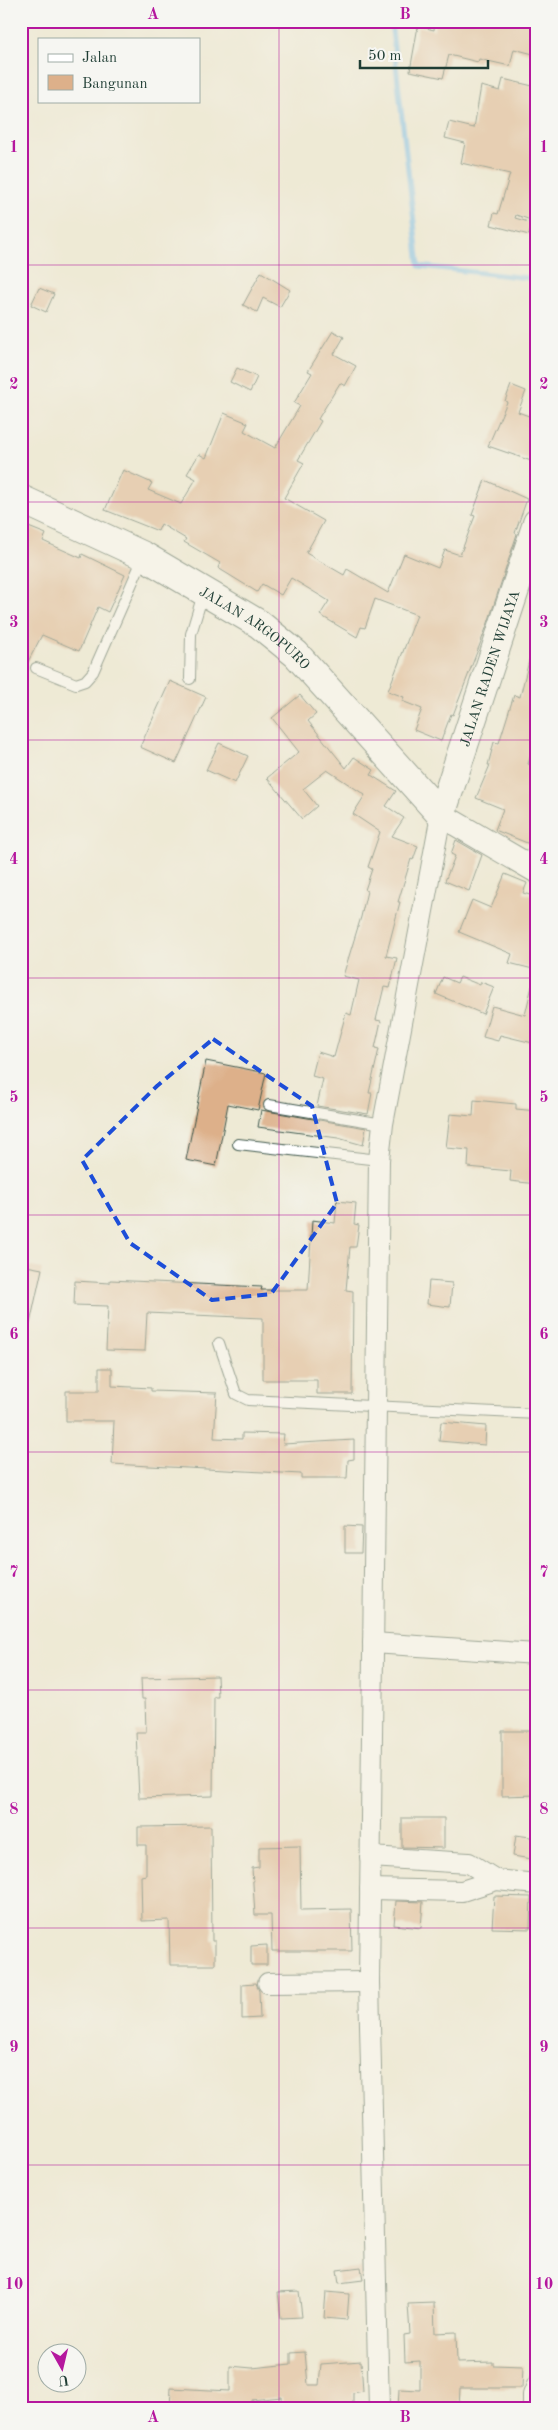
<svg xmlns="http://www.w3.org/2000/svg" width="558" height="2430" viewBox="0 0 558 2430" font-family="'Old Standard TT',serif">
  <rect width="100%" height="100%" fill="#f6f6f2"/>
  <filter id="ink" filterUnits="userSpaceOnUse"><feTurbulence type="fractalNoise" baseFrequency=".02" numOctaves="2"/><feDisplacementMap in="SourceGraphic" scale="10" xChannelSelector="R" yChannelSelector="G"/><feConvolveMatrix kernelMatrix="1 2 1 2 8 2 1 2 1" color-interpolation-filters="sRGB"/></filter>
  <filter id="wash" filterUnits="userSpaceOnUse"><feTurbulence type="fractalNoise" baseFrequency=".0096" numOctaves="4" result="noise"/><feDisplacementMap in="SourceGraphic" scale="20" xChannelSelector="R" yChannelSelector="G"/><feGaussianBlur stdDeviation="1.12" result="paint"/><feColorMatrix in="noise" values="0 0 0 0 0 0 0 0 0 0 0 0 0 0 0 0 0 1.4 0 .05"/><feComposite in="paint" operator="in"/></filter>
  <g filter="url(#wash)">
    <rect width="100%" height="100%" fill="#eeead5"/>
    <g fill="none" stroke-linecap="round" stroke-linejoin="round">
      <polyline stroke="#77beee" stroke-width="5" points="391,21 419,266 528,278 537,268"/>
    </g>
    <g id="blocks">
      <g fill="#ddb08a">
        <polygon points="435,21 537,21 537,55 514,49 510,66 479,59 478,62 449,55 443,78 410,71 418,26 434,30"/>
        <polygon points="503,79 537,87 537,222 516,215 515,218 532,223 529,235 491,225 494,213 498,214 510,174 461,163 465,143 445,138 449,122 474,128 481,86 500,91"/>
        <polygon points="261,272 290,290 280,307 263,298 257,312 243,305"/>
        <polygon points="39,288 54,294 46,312 31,305"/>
        <polygon points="333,331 344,337 334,354 356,366 345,386 340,383 318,419 321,421 298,460 304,463 284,498 324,521 306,553 344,575 347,569 388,593 404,554 438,568 445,550 460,555 475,516 472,515 485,480 527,499 515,533 517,534 488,623 453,715 451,714 441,741 414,730 422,709 402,701 404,697 388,691 417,615 375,599 365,628 361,627 357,637 320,615 329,601 291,578 281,595 262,584 257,592 218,568 220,563 184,542 186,539 161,524 158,531 105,510 123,470 152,483 148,490 181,504 196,479 187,474 199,454 206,458 224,413 248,423 244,431 275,448 300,406 294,403 312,373 308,371"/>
        <polygon points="237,368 257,377 250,392 230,382"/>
        <polygon points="511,385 526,391 518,412 537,419 537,463 488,446 507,402 505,401"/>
        <polygon points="21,524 46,534 43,541 81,558 82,554 125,575 108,612 98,607 79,651 42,635 21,675"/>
        <polygon points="532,649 537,649 537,734 528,764 537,767 537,847 495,830 503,809 476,798 490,765 488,765 494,742 499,743 514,695 520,697"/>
        <polygon points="170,681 206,697 176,763 140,747"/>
        <polygon points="300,695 316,714 308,721 346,768 354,757 374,770 371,775 396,791 386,806 404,818 392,836 418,846 413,860 411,859 398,902 400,902 386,956 397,958 390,988 384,987 376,1020 381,1021 375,1048 379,1049 369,1093 372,1093 368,1114 317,1106 323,1079 312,1076 318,1052 334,1057 346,1013 351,1015 359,980 343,976 361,917 367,891 365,890 372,869 368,867 380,832 353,814 365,795 327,770 303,789 317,806 302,819 267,778 299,752 272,718"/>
        <polygon points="219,743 248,756 235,783 206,770"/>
        <polygon points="456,840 482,855 469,891 445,881 455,856 451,854"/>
        <polygon points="505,874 527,883 523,893 537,897 537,970 509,963 512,954 459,932 472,900 491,908"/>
        <polygon points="443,977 457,983 460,977 480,985 481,982 494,987 483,1014 436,994"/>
        <polygon points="532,986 537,987 537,1044 500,1035 498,1041 483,1037 492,1006 525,1015"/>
        <polygon points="206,1061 266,1073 258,1110 228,1104 216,1166 186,1160"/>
        <polygon points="474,1100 516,1104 516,1109 537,1111 537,1184 510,1181 511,1171 468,1167 469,1150 446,1148 450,1114 473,1116"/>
        <polygon points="261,1110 366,1128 363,1145 338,1138 258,1127"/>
        <polygon points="337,1201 356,1203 354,1224 359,1225 356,1247 350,1247 346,1290 353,1291 352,1394 317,1394 317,1380 263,1380 263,1318 147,1313 145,1351 106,1350 108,1306 74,1305 75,1281 110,1283 110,1280 262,1287 261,1290 308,1290 312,1220 335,1223"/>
        <polygon points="21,1265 42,1269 27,1337 21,1337"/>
        <polygon points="429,1281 452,1283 450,1307 427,1304"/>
        <polygon points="99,1368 112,1368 112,1386 151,1388 151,1391 217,1393 214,1438 242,1439 242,1433 284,1434 283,1444 354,1440 354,1459 348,1460 347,1478 301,1478 301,1474 112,1464 114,1421 66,1421 66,1391 99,1391"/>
        <polygon points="441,1422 486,1426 485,1445 439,1441"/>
        <polygon points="345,1526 362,1527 361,1553 345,1553"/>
        <polygon points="217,1676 218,1697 214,1697 213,1796 139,1798 136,1732 146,1732 145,1699 142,1699 141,1678"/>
        <polygon points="502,1731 537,1731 537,1795 502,1796"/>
        <polygon points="402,1818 444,1818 444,1848 402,1847"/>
        <polygon points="211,1826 212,1941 215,1941 215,1965 170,1965 169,1920 142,1921 141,1876 146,1875 146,1845 138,1845 138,1827"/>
        <polygon points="516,1835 537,1838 537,1860 513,1856"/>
        <polygon points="300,1846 301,1910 351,1909 352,1951 272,1951 271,1915 255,1915 252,1868 259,1867 259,1847"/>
        <polygon points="494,1896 531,1897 530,1929 492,1928"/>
        <polygon points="396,1901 423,1902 421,1928 394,1925"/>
        <polygon points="267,1945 267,1965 251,1965 251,1946"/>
        <polygon points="256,1983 259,1991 260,2018 242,2019 242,1984"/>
        <polygon points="361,2267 363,2280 339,2283 337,2270"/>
        <polygon points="299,2291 302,2317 281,2318 278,2292"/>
        <polygon points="326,2292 349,2294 347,2320 324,2318"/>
        <polygon points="434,2303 435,2333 456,2332 457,2363 493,2362 493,2365 523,2366 522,2388 460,2388 459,2409 398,2409 399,2389 420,2390 420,2361 405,2362 404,2335 410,2334 408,2304"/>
        <polygon points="305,2352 308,2385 319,2385 321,2364 361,2361 363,2391 353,2393 353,2409 283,2409 282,2397 252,2400 252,2409 170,2409 171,2388 230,2391 230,2366 252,2368 291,2364 291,2353"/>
      </g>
    </g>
  </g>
  <g filter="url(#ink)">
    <use href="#blocks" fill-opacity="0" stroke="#3e574c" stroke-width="1"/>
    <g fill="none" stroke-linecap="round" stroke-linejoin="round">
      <defs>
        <g id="service">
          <polyline points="36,668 76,684 85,681 93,672 144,556"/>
          <polyline points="190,679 191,634 203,594"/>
          <polyline points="269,1105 383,1124"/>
          <polyline points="238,1144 379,1160"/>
          <polyline points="219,1343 236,1394 248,1400 537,1414"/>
        </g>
        <g id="minor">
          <polyline points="373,1643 537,1654"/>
          <polyline points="370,1857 469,1863 496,1880 537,1884"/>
          <polyline points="370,1889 462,1891 496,1880"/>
          <polyline points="268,1983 369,1982"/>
          <polyline points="379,2409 369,1982 379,1160 383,1124 441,815"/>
          <polyline points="533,2409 533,2395 537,2385"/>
        </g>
        <polyline id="tertiary" points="441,815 537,871"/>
        <g id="trunk">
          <path id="s1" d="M21,499L144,556L259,624L296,654L441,815L537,523"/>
        </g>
      </defs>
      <use href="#service" stroke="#3e574c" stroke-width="12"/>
      <use href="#minor" stroke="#3e574c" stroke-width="22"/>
      <use href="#tertiary" stroke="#3e574c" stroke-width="26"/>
      <use href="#trunk" stroke="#3e574c" stroke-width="30"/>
      <use href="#service" stroke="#fff" stroke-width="10"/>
      <use href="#minor" stroke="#fff" stroke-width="20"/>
      <use href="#tertiary" stroke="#fff" stroke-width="24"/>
      <use href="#trunk" stroke="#fff" stroke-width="28"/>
    </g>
  </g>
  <path d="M0 0H558V2430H0ZM213,1039L312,1106L337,1203L271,1294L212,1300L130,1243L82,1160L157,1086Z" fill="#eeead5" fill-opacity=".55" fill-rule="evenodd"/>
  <path fill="none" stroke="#1d4ed8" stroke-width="4" stroke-dasharray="10 6" stroke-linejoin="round" d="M213,1039L312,1106L337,1203L271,1294L212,1300L130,1243L82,1160L157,1086Z"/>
  <path fill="none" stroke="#b5179e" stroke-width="1" stroke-opacity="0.55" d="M279,21V2409M21,265H537M21,502H537M21,740H537M21,978H537M21,1215H537M21,1452H537M21,1690H537M21,1928H537M21,2165H537"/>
  <g text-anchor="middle" stroke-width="4.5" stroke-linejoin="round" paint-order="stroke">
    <g font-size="14" fill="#1f3d34" stroke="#f6f6f2">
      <text dy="5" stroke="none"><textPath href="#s1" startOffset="268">JALAN ARGOPURO</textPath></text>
      <text dy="5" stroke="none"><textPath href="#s1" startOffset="688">JALAN RADEN WIJAYA</textPath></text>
    </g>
  </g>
  <rect width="558" height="2430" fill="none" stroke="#f6f6f2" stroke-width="55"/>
  <rect x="38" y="38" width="162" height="65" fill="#f6f6f2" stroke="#a0aca6"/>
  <rect x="48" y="54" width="25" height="8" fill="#ffffff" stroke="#a0aca6"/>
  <text x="82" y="62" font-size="15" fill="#1f3d34">Jalan</text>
  <rect x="48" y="75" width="25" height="15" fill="#ddb08a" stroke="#a0aca6"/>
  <text x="82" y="88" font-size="15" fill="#1f3d34">Bangunan</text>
  <g transform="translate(62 2368) rotate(172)"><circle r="24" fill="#f6f6f2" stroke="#a0aca6"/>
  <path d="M0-4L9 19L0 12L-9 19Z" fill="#b5179e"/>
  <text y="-8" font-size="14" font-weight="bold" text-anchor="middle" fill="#1f3d34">U</text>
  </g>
  <path d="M360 60v8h128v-8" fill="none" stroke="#1f3d34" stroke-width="2.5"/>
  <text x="368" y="60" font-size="15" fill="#1f3d34" stroke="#f6f6f2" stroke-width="4" paint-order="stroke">50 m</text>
  <rect x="28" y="28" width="502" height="2374" fill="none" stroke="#b5179e" stroke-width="2"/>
  <g font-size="16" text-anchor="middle" font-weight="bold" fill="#b5179e">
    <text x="153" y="19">A</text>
    <text x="405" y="19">B</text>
    <text x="14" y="152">1</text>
    <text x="544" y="152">1</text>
    <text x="14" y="389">2</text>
    <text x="544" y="389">2</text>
    <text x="14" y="627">3</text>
    <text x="544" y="627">3</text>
    <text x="14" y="864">4</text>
    <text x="544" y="864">4</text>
    <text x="14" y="1102">5</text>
    <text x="544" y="1102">5</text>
    <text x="14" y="1339">6</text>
    <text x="544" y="1339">6</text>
    <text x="14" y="1577">7</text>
    <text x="544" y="1577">7</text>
    <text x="14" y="1814">8</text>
    <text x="544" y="1814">8</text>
    <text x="14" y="2052">9</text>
    <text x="544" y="2052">9</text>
    <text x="14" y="2289">10</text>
    <text x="544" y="2289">10</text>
    <text x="153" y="2422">A</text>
    <text x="405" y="2422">B</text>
  </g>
</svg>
